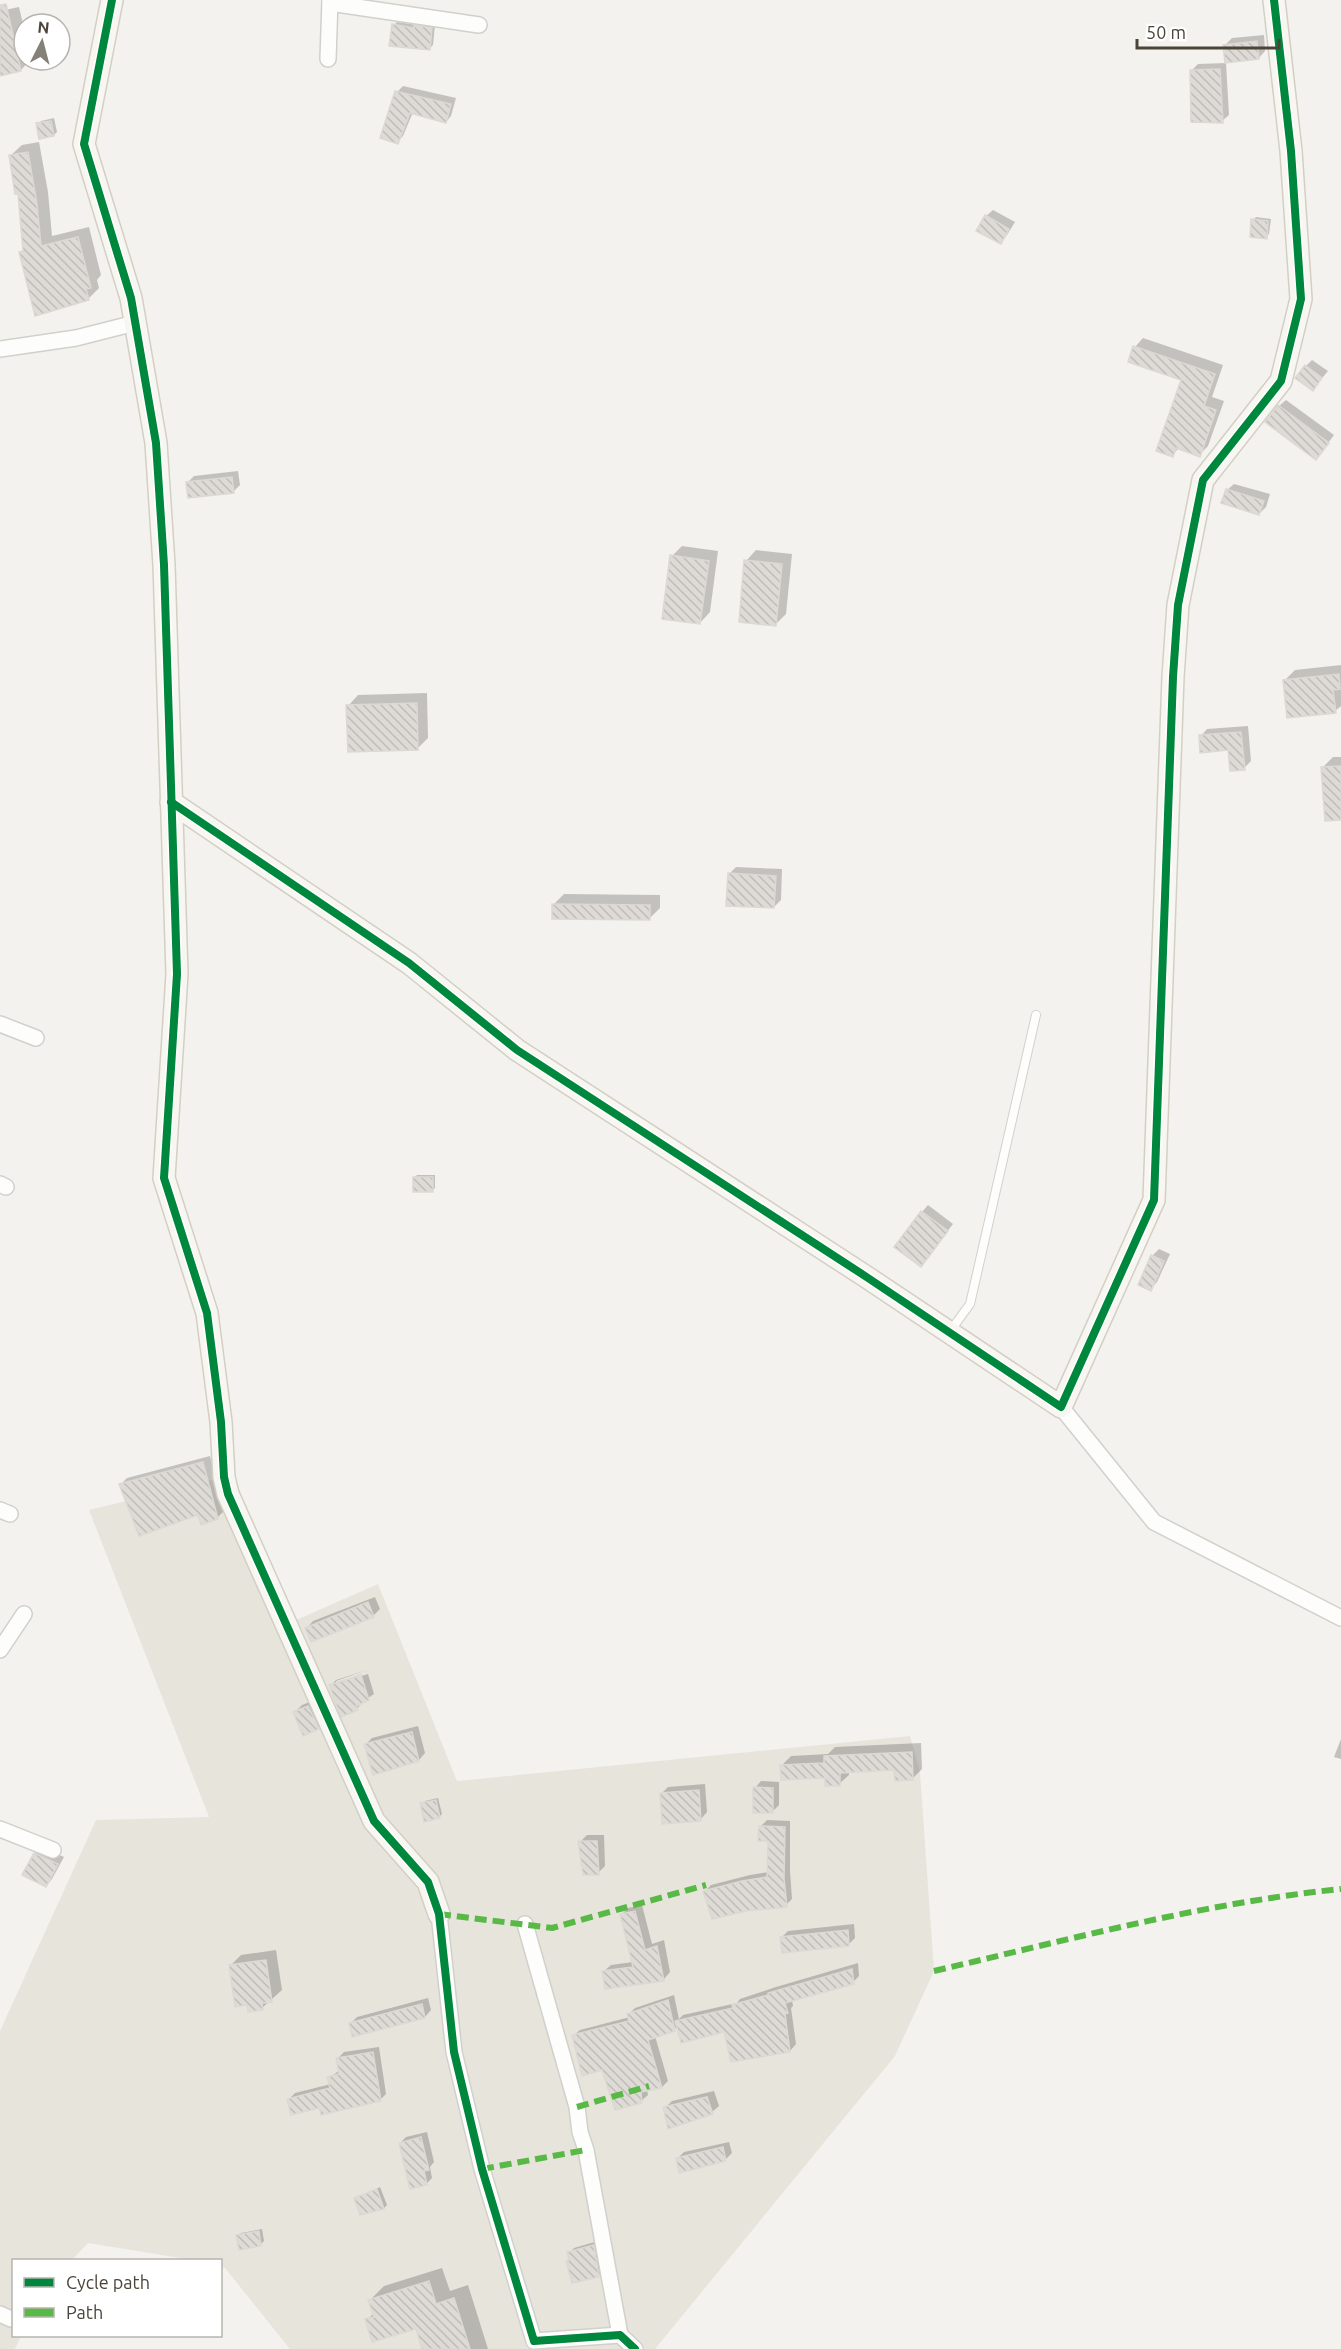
<svg xmlns="http://www.w3.org/2000/svg" width="1341" height="2349" viewBox="0 0 1341 2349" font-family="Ubuntu,sans-serif">
  <defs>
    <pattern id="building-back-hatch" width="6" height="6" patternUnits="userSpaceOnUse" patternTransform="scale(1.5)"><rect width="6" height="6" fill="#dedbd6"/><path d="M-1 5l2 2M0 0l6 6M5-1l2 2" fill="none" stroke="#c0bdb8"/></pattern>
  </defs>
  <rect width="100%" height="100%" fill="#f4f2ee"/>
  <polygon fill="#e7e4dc" points="224,1477 287,1624 378,1584 457,1781 910,1736 920,1772 934,1971 895,2056 655,2349 290,2349 225,2268 221,2267 220,2260 192,2260 88,2243 72,2260 14,2260 14,2336 21,2336 15,2349 0,2349 0,2031 96,1820 209,1817 89,1510"/>
  <g fill="#0003">
    <polygon points="19,7 24,28 24,60 30,60 21,70 0,74 0,11"/>
    <polygon points="397,22 417,25 419,23 435,25 433,45 430,48 394,25"/>
    <polygon points="1264,35 1265,51 1259,58 1225,45 1232,38"/>
    <polygon points="1226,63 1229,115 1222,121 1191,71 1198,64"/>
    <polygon points="403,86 456,98 451,116 446,122 413,112 403,136 397,142 397,92"/>
    <polygon points="54,118 57,132 54,135 38,124 41,121"/>
    <polygon points="39,142 48,192 52,236 89,227 101,275 97,280 99,288 88,299 21,252 24,249 19,192 10,156 22,145"/>
    <polygon points="993,210 1015,222 1007,235 1001,242 986,216"/>
    <polygon points="1256,217 1271,219 1269,234 1266,237 1253,220"/>
    <polygon points="1143,338 1223,365 1212,397 1224,401 1208,446 1199,455 1179,448 1172,455 1183,379 1135,347"/>
    <polygon points="1312,360 1328,371 1313,389 1306,366"/>
    <polygon points="1286,400 1334,435 1322,451 1279,406"/>
    <polygon points="238,471 240,485 233,492 187,483 194,476"/>
    <polygon points="1234,484 1270,494 1266,507 1259,514 1227,490"/>
    <polygon points="682,546 718,551 710,612 700,623 672,556"/>
    <polygon points="756,550 792,554 786,614 776,624 746,561"/>
    <polygon points="1341,665 1341,706 1335,711 1284,681 1295,670"/>
    <polygon points="427,693 428,738 418,748 348,706 358,695"/>
    <polygon points="1248,726 1251,761 1244,768 1229,749 1201,736 1207,729"/>
    <polygon points="1333,757 1341,757 1341,819 1322,768"/>
    <polygon points="736,867 782,869 781,900 774,907 729,874"/>
    <polygon points="564,894 660,895 660,908 650,918 553,905"/>
    <polygon points="417,1175 435,1175 435,1188 432,1191 415,1177"/>
    <polygon points="928,1205 953,1224 921,1265 922,1212"/>
    <polygon points="1159,1249 1170,1254 1157,1282 1151,1289 1152,1256"/>
    <polygon points="210,1456 224,1511 217,1518 121,1484 127,1478"/>
    <polygon points="375,1597 380,1609 373,1616 307,1628 313,1621"/>
    <polygon points="367,1670 336,1681 336,1684 368,1674 374,1694 362,1702 357,1709 331,1685 336,1680"/>
    <polygon points="315,1700 325,1721 318,1728 295,1712 302,1705"/>
    <polygon points="418,1726 425,1753 419,1760 365,1745 372,1738"/>
    <polygon points="1341,1739 1341,1759 1334,1757"/>
    <polygon points="921,1743 922,1769 912,1779 896,1769 849,1771 849,1775 839,1784 826,1776 782,1765 791,1756 828,1754 835,1747"/>
    <polygon points="761,1781 779,1782 779,1805 772,1812 755,1788"/>
    <polygon points="705,1784 707,1812 701,1819 661,1794 668,1787"/>
    <polygon points="438,1798 442,1814 439,1817 422,1804 425,1801"/>
    <polygon points="767,1820 790,1821 790,1871 792,1899 786,1905 704,1892 711,1885 750,1875 769,1872 769,1840 760,1827"/>
    <polygon points="587,1835 604,1835 605,1866 598,1873 580,1842"/>
    <polygon points="42,1847 64,1857 52,1879 46,1886 35,1854"/>
    <polygon points="642,1905 652,1944 664,1940 670,1972 664,1979 604,1971 611,1965 633,1962 621,1915 628,1908"/>
    <polygon points="854,1924 855,1938 849,1944 781,1938 788,1931"/>
    <polygon points="276,1950 282,1990 262,2008 248,2004 230,1966 241,1955"/>
    <polygon points="858,1963 859,1976 853,1982 792,2000 793,2006 791,2008 796,2044 790,2051 725,2031 678,2025 674,2030 655,2036 668,2081 662,2087 647,2090 648,2095 641,2101 603,2068 573,2036 580,2030 630,2017 629,2014 635,2008 674,1995 679,2019 683,2015 737,2003 740,1999 776,1987"/>
    <polygon points="428,1998 431,2010 425,2017 350,2024 357,2017"/>
    <polygon points="379,2047 386,2094 380,2100 320,2106 289,2099 295,2093 331,2084 329,2078 340,2070 338,2058 344,2052"/>
    <polygon points="714,2091 719,2106 712,2112 665,2108 672,2101"/>
    <polygon points="427,2132 434,2162 430,2167 432,2178 426,2184 400,2143 406,2137"/>
    <polygon points="729,2142 732,2153 725,2160 677,2159 684,2152"/>
    <polygon points="380,2187 387,2205 384,2208 361,2214 356,2198"/>
    <polygon points="262,2229 264,2241 261,2244 238,2236 241,2233"/>
    <polygon points="598,2241 604,2270 599,2275 569,2253 574,2248"/>
    <polygon points="442,2268 450,2291 468,2285 488,2349 424,2349 417,2327 367,2320 374,2313 370,2300 384,2286"/>
  </g>
  <g fill="url(#building-back-hatch)" stroke="#dcd9d4" stroke-width="1.5">
    <polygon points="6,4 21,71 0,76 0,5"/>
    <polygon points="392,24 414,28 414,25 432,28 430,50 389,46"/>
    <polygon points="1257,41 1259,59 1225,63 1223,45"/>
    <polygon points="1220,69 1223,123 1191,122 1190,70"/>
    <polygon points="395,91 451,104 446,123 410,113 398,144 380,138"/>
    <polygon points="51,121 54,136 39,139 36,123"/>
    <polygon points="28,152 37,204 41,246 78,237 91,288 86,289 89,300 35,316 19,252 23,251 18,194 15,194 9,155"/>
    <polygon points="985,215 1009,229 1001,244 976,231"/>
    <polygon points="1251,219 1268,221 1267,239 1250,237"/>
    <polygon points="1133,346 1215,374 1204,406 1216,410 1200,457 1176,448 1173,457 1156,451 1181,380 1128,362"/>
    <polygon points="1305,365 1322,378 1313,391 1295,378"/>
    <polygon points="1278,405 1329,443 1316,460 1265,422"/>
    <polygon points="232,477 234,493 188,498 186,482"/>
    <polygon points="1226,489 1264,501 1259,515 1221,503"/>
    <polygon points="670,555 709,561 700,624 662,619"/>
    <polygon points="744,560 782,564 776,626 739,622"/>
    <polygon points="1339,674 1340,689 1333,690 1336,713 1287,718 1283,680"/>
    <polygon points="417,703 418,750 348,752 346,705"/>
    <polygon points="1241,732 1245,770 1230,771 1228,750 1200,753 1199,735"/>
    <polygon points="1341,766 1341,820 1325,821 1321,767"/>
    <polygon points="728,873 776,876 774,908 726,906"/>
    <polygon points="552,904 650,905 650,920 552,919"/>
    <rect x="413" y="1177" width="20" height="15"/>
    <polygon points="921,1211 948,1231 921,1267 894,1247"/>
    <polygon points="1151,1255 1164,1261 1151,1291 1138,1285"/>
    <polygon points="203,1462 218,1519 201,1525 198,1515 139,1536 119,1484"/>
    <polygon points="368,1602 374,1617 311,1642 305,1628"/>
    <polygon points="361,1675 369,1700 356,1706 358,1710 341,1717 329,1685"/>
    <polygon points="308,1706 319,1729 303,1736 293,1712"/>
    <polygon points="412,1732 419,1761 373,1775 364,1744"/>
    <polygon points="912,1752 913,1780 895,1781 894,1770 840,1773 840,1786 825,1786 825,1778 781,1780 780,1765 824,1763 824,1756"/>
    <polygon points="753,1787 773,1788 773,1813 753,1813"/>
    <polygon points="699,1790 701,1821 662,1824 660,1793"/>
    <polygon points="436,1800 440,1818 424,1822 420,1803"/>
    <polygon points="759,1826 785,1827 784,1878 787,1907 746,1911 712,1919 703,1891 742,1881 767,1877 768,1841 758,1841"/>
    <polygon points="578,1841 597,1841 599,1875 583,1875"/>
    <polygon points="34,1853 58,1864 46,1887 22,1875"/>
    <polygon points="635,1911 645,1950 657,1946 664,1981 605,1989 602,1971 633,1967 620,1914"/>
    <polygon points="848,1930 849,1946 782,1953 780,1937"/>
    <polygon points="266,1960 272,2002 262,2003 263,2010 248,2012 247,2005 235,2007 229,1965"/>
    <polygon points="852,1969 854,1984 785,2003 788,2013 785,2014 790,2052 731,2062 724,2032 681,2043 675,2021 733,2008 732,2005 768,1995 768,1993"/>
    <polygon points="668,2000 675,2031 648,2040 662,2088 641,2092 642,2103 615,2110 602,2070 582,2076 572,2035 629,2021 627,2014"/>
    <polygon points="422,2004 425,2018 352,2037 349,2023"/>
    <polygon points="373,2052 381,2101 321,2115 319,2108 291,2115 287,2099 330,2088 327,2077 339,2074 336,2058"/>
    <polygon points="707,2097 713,2114 668,2129 663,2107"/>
    <polygon points="421,2137 429,2170 424,2171 427,2185 410,2189 399,2143"/>
    <polygon points="723,2147 726,2161 679,2173 676,2158"/>
    <polygon points="377,2189 384,2209 360,2215 354,2198"/>
    <polygon points="259,2231 261,2246 239,2250 236,2235"/>
    <polygon points="594,2245 599,2277 572,2283 566,2261 569,2260 567,2252"/>
    <polygon points="429,2281 436,2304 454,2298 470,2349 422,2349 416,2329 372,2342 365,2319 374,2317 368,2300"/>
  </g>
  <g fill="none" stroke-linecap="round" stroke-linejoin="round">
    <defs>
      <polyline id="lane" points="951,1330 970,1304 1036,1015"/>
      <g id="street">
        <polyline points="330,3 479,25"/>
        <polyline points="328,59 330,0"/>
        <polyline points="0,349 76,338 135,323"/>
        <polyline points="0,1024 36,1038"/>
        <polyline points="0,1184 6,1187"/>
        <polyline points="1061,1407 1154,1522 1341,1618"/>
        <polyline points="0,1510 10,1514"/>
        <polyline points="0,1650 24,1614"/>
        <polyline points="0,1829 53,1850"/>
        <polyline points="439,1914 454,2052 482,2169 534,2341 620,2335 635,2349"/>
        <polyline points="525,1924 577,2107 580,2132 586,2150 620,2335"/>
        <polyline points="0,2314 11,2319"/>
      </g>
      <g id="secondary">
        <polyline points="112,0 84,144 131,298 156,443 164,565 177,974 164,1178 207,1313 221,1422 224,1477 228,1494 374,1821 428,1882 439,1914"/>
        <polyline points="171,802 409,963 517,1050 865,1276 1061,1407 1154,1200 1173,677 1178,605 1203,480 1281,381 1301,299 1291,151 1274,0"/>
      </g>
    </defs>
    <use href="#lane" stroke="#d2d0cb" stroke-width="10"/>
    <use href="#street" stroke="#d2d0cb" stroke-width="18"/>
    <use href="#secondary" stroke="#d3cfc5" stroke-width="24"/>
    <use href="#lane" stroke="#fdfdfc" stroke-width="8"/>
    <use href="#street" stroke="#fdfdfc" stroke-width="15"/>
    <use href="#secondary" stroke="#f7f6f1" stroke-width="21"/>
    <g stroke="#58b947" stroke-width="6" stroke-dasharray="12 6" stroke-linecap="butt">
      <polyline points="439,1914 552,1928 706,1885"/>
      <path d="M934,1971C1068,1940 1203,1903 1341,1889"/>
      <polyline points="577,2107 649,2086"/>
      <polyline points="482,2169 586,2150"/>
    </g>
    <defs>
      <g id="cycleway">
        <polyline points="112,0 84,144 131,298 156,443 164,565 177,974 164,1178 207,1313 221,1422 224,1477 228,1494 374,1821 428,1882 439,1914 454,2052 465,2098 482,2169 534,2341 620,2335 635,2349"/>
        <polyline points="171,802 409,963 517,1050 865,1276 1061,1407 1154,1200 1173,677 1178,605 1203,480 1281,381 1301,299 1291,151 1274,0"/>
      </g>
    </defs>
    <use href="#cycleway" stroke="#fff" stroke-width="11"/>
    <use href="#cycleway" stroke="#00873e" stroke-width="8"/>
  </g>
  <rect x="12" y="2259" width="210" height="78" fill="#ffffff" stroke="#b7b4b0" stroke-width="1.5"/>
  <rect x="24" y="2278" width="30" height="9" fill="#00873e" stroke="#b7b4b0" stroke-width="1.5"/>
  <text x="66" y="2289" font-size="18" fill="#4b4439">Cycle path</text>
  <rect x="24" y="2308" width="30" height="9" fill="#58b947" stroke="#b7b4b0" stroke-width="1.5"/>
  <text x="66" y="2319" font-size="18" fill="#4b4439">Path</text>
  <g transform="translate(42 42) rotate(6)"><circle r="28" fill="#ffffff" stroke="#b7b4b0" stroke-width="1.5"/>
  <path d="M0-4.5L10 22L0 15L-10 22Z" fill="#868178"/>
  <text y="-9" font-size="16" font-weight="bold" text-anchor="middle" fill="#4b4439">N</text>
  </g>
  <path d="M1137 39v9h142v-9" fill="none" stroke="#4b4439" stroke-width="3"/>
  <text x="1146" y="39" font-size="18" fill="#4b4439" stroke="#ffffff" stroke-width="4.5" paint-order="stroke">50 m</text>
</svg>
